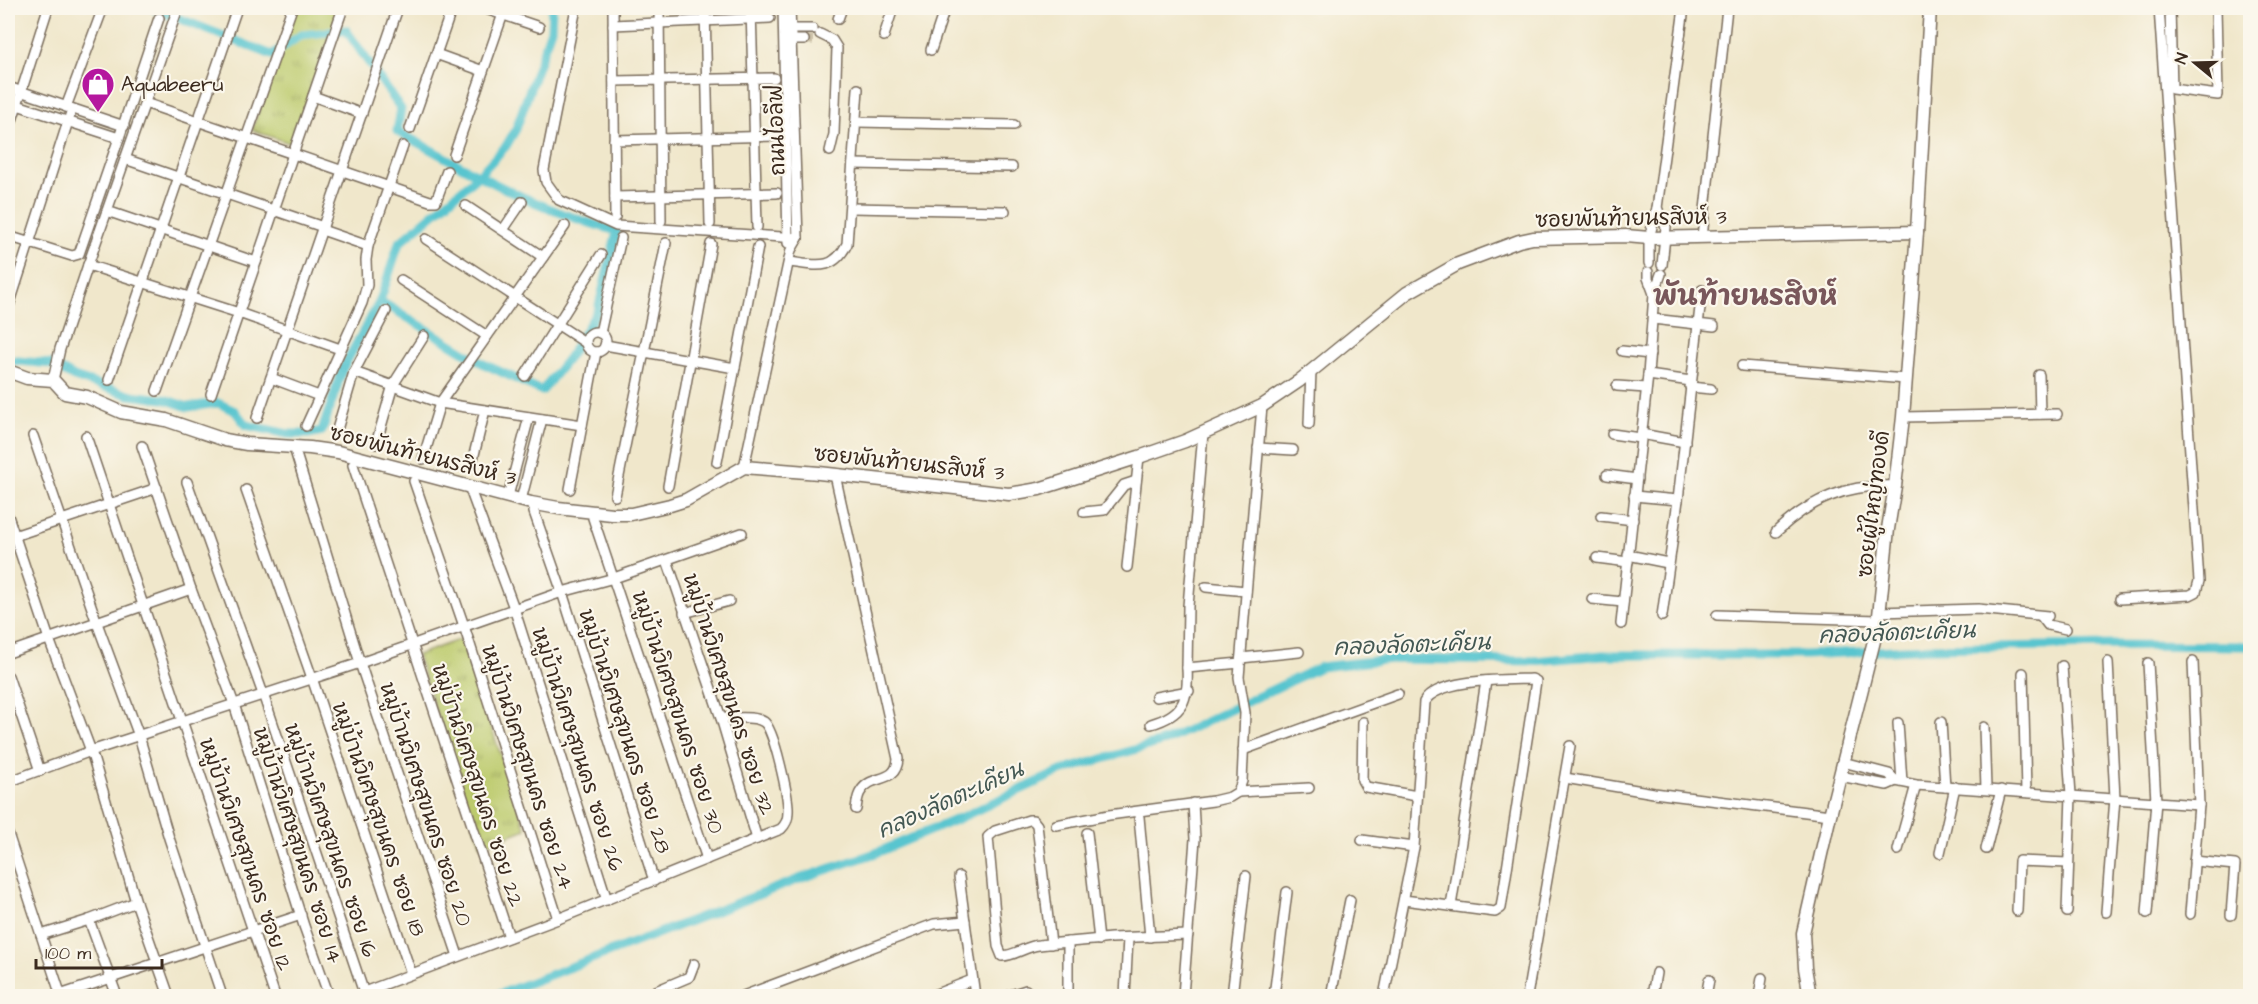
<svg xmlns="http://www.w3.org/2000/svg" width="2258" height="1004" viewBox="0 0 2258 1004" font-family="'Architects Daughter','Playpen Sans Thai',sans-serif">
  <defs>
    <pattern id="park-tufts" width="24" height="20" patternUnits="userSpaceOnUse" patternTransform="scale(1.5)"><rect width="24" height="20" fill="#bcca6c"/><path d="M3 7l-1-3M5 7V3M7 7l1-3M15 17l-1-3M17 17v-4M19 17l1-3" fill="none" stroke="#9aa458"/></pattern>
  </defs>
  <rect width="100%" height="100%" fill="#fbf7ec"/>
  <filter id="ink" filterUnits="userSpaceOnUse"><feTurbulence type="fractalNoise" baseFrequency=".0167" numOctaves="2"/><feDisplacementMap in="SourceGraphic" scale="12" xChannelSelector="R" yChannelSelector="G"/><feConvolveMatrix kernelMatrix="1 2 1 2 8 2 1 2 1" color-interpolation-filters="sRGB"/></filter>
  <filter id="wash" filterUnits="userSpaceOnUse"><feTurbulence type="fractalNoise" baseFrequency=".008" numOctaves="4" result="noise"/><feDisplacementMap in="SourceGraphic" scale="24" xChannelSelector="R" yChannelSelector="G"/><feGaussianBlur stdDeviation="1.35" result="paint"/><feColorMatrix in="noise" values="0 0 0 0 0 0 0 0 0 0 0 0 0 0 0 0 0 1.4 0 .05"/><feComposite in="paint" operator="in"/></filter>
  <g filter="url(#wash)">
    <rect width="100%" height="100%" fill="#f0e7cb"/>
    <g fill="url(#park-tufts)" stroke="#7c7a45" stroke-width="1.5">
      <polygon points="295,8 340,8 292,144 252,130"/>
      <polygon points="461,639 526,829 481,846 417,655"/>
    </g>
    <g fill="none" stroke-linecap="round" stroke-linejoin="round">
      <g stroke="#58c5cf" stroke-width="9">
        <path d="M152,8L272,55L301,35L346,30L401,109L397,131C467,170 539,211 617,231L598,310L569,357L542,391L484,364L380,301"/>
        <polyline points="8,360 51,364 74,377 129,395 164,399 188,407 218,403 235,411 246,425 288,434 308,434 322,431 343,368 380,301 399,243 478,176 506,146 516,129 551,29 552,8"/>
        <polyline points="495,996 802,878 876,853 960,818 1061,771 1165,741 1320,667 1391,659 1534,661 1604,655 1806,655 1928,648 2115,645 2250,646"/>
      </g>
    </g>
  </g>
  <g filter="url(#ink)">
    <g fill="none" stroke-linecap="round" stroke-linejoin="round">
      <polyline stroke="#ccc1a8" stroke-width="9" stroke-dasharray="9 4.5" stroke-linecap="butt" points="804,40 814,40 820,34 815,30"/>
      <defs>
        <g id="minor">
          <polyline points="483,8 539,27"/>
          <polyline points="576,8 544,170 546,182 559,200 616,226 798,238"/>
          <polyline points="613,8 615,217"/>
          <polyline points="659,8 661,221"/>
          <polyline points="705,8 710,224"/>
          <polyline points="751,8 757,227"/>
          <polyline points="783,8 788,243"/>
          <polyline points="2170,8 2172,89 2218,95 2216,8"/>
          <polyline points="838,19 842,8"/>
          <polyline points="613,25 770,18"/>
          <polyline points="791,29 813,29"/>
          <polyline points="820,34 832,40 837,48 834,134 830,151"/>
          <polyline points="884,36 893,8"/>
          <polyline points="791,40 804,40"/>
          <polyline points="931,50 945,8"/>
          <polyline points="436,54 483,71"/>
          <polyline points="614,81 774,78"/>
          <polyline points="8,87 124,126"/>
          <polyline points="313,96 362,114"/>
          <polyline points="8,102 119,138 79,254 72,256 8,236"/>
          <polyline points="145,103 430,201 436,201 447,171"/>
          <polyline points="66,107 103,8"/>
          <polyline points="856,122 1014,125"/>
          <polyline points="410,129 452,8"/>
          <polyline points="8,133 48,8"/>
          <polyline points="119,138 159,18"/>
          <polyline points="614,140 777,136"/>
          <polyline points="454,155 503,14"/>
          <polyline points="125,159 323,227"/>
          <polyline points="853,164 1012,167"/>
          <polyline points="615,197 777,193"/>
          <polyline points="466,206 543,257"/>
          <polyline points="851,208 1005,211"/>
          <polyline points="1657,208 1666,227 1662,265"/>
          <polyline points="107,211 256,262"/>
          <polyline points="322,230 368,246"/>
          <polyline points="503,230 522,202"/>
          <polyline points="1702,237 1727,8"/>
          <polyline points="426,239 586,343"/>
          <path d="M789,262C816,265 833,272 847,244L858,89"/>
          <polyline points="1649,263 1649,238 1657,208 1684,8"/>
          <polyline points="88,265 239,313 340,349"/>
          <polyline points="1648,272 1648,278 1654,294"/>
          <polyline points="401,280 487,336"/>
          <polyline points="8,309 72,109"/>
          <polyline points="1653,319 1714,326"/>
          <circle cx="596" cy="342" r="10"/>
          <polyline points="600,333 621,238"/>
          <polyline points="605,345 735,368"/>
          <polyline points="1622,351 1650,354"/>
          <polyline points="1742,366 1906,379"/>
          <polyline points="354,372 440,403 582,425"/>
          <polyline points="1648,375 1691,381"/>
          <polyline points="2039,375 2040,414"/>
          <polyline points="525,376 601,255"/>
          <polyline points="271,378 319,396"/>
          <polyline points="53,380 60,349 88,265 178,8"/>
          <polyline points="109,380 237,8"/>
          <polyline points="1617,386 1646,388"/>
          <polyline points="1690,387 1711,389"/>
          <polyline points="157,391 292,8"/>
          <polyline points="211,394 343,8"/>
          <polyline points="1903,417 2057,414"/>
          <polyline points="257,418 398,8"/>
          <polyline points="1309,424 1311,371"/>
          <polyline points="306,426 362,303 367,285 366,260 368,246 403,146"/>
          <polyline points="336,433 354,372 386,311"/>
          <polyline points="1612,434 1640,438"/>
          <polyline points="1641,434 1685,442"/>
          <polyline points="33,436 97,623 139,736 169,838 222,996"/>
          <polyline points="86,436 275,996"/>
          <polyline points="376,444 393,385 424,336"/>
          <polyline points="142,446 191,589 234,704 304,926 329,996"/>
          <polyline points="1258,448 1293,450"/>
          <polyline points="296,454 360,663 458,956"/>
          <polyline points="423,459 440,403 565,226"/>
          <polyline points="717,462 758,247"/>
          <polyline points="353,465 509,937"/>
          <polyline points="471,467 485,410"/>
          <polyline points="744,467 791,250 798,238 790,8"/>
          <path d="M835,475L898,759C896,785 872,773 861,791C857,796 857,803 856,809"/>
          <polyline points="1607,475 1637,479"/>
          <polyline points="414,481 464,626 558,919"/>
          <polyline points="187,482 263,694 365,996"/>
          <polyline points="668,486 711,244"/>
          <polyline points="570,489 596,352"/>
          <polyline points="246,490 312,678 411,973"/>
          <polyline points="471,492 514,608 607,900"/>
          <polyline points="508,496 529,417"/>
          <polyline points="615,496 666,243"/>
          <polyline points="1634,496 1678,500"/>
          <polyline points="521,500 542,419"/>
          <polyline points="534,512 562,592 654,881"/>
          <polyline points="1084,512 1104,510 1124,485 1136,481"/>
          <polyline points="8,516 49,639 91,751 136,902 169,996"/>
          <polyline points="1601,516 1633,520"/>
          <polyline points="593,518 707,859"/>
          <path d="M1776,532C1811,499 1847,484 1895,486"/>
          <polyline points="8,538 157,488"/>
          <polyline points="1628,555 1668,563"/>
          <polyline points="1597,558 1628,562"/>
          <polyline points="667,560 721,718 757,839"/>
          <polyline points="1127,567 1139,457"/>
          <polyline points="1206,587 1246,591"/>
          <polyline points="1592,599 1623,602"/>
          <polyline points="2120,599 2190,595 2196,592 2199,581 2159,8"/>
          <polyline points="1879,612 1978,609 2048,616"/>
          <polyline points="684,613 729,601"/>
          <polyline points="1717,615 1878,620"/>
          <polyline points="1662,616 1678,500 1702,290"/>
          <polyline points="2041,616 2048,625 2066,629"/>
          <polyline points="1621,624 1648,375 1654,294 1661,274"/>
          <polyline points="8,653 191,589"/>
          <polyline points="1241,658 1299,652"/>
          <polyline points="2062,666 2071,795 2067,912"/>
          <polyline points="1187,668 1188,606 1203,433"/>
          <polyline points="2023,673 2026,792"/>
          <polyline points="8,676 40,771"/>
          <polyline points="1156,697 1189,691"/>
          <polyline points="1363,722 1362,780 1366,787 1417,796"/>
          <polyline points="1941,722 1945,787"/>
          <polyline points="1898,723 1902,782"/>
          <path d="M1151,724C1183,715 1189,700 1187,668L1240,663"/>
          <polyline points="1984,727 1986,789"/>
          <polyline points="1243,750 1398,694"/>
          <polyline points="1840,776 1887,785 1896,781 1889,774 1843,762"/>
          <polyline points="1565,778 1654,793 1830,815"/>
          <polyline points="1896,781 1916,785 2199,805"/>
          <polyline points="8,782 91,751 360,663 562,592 614,578 742,533"/>
          <polyline points="1238,792 1309,788"/>
          <polyline points="1139,817 1150,937"/>
          <polyline points="1056,825 1109,815 1213,801 1230,797 1238,792 1242,781 1245,713 1239,677 1262,406"/>
          <polyline points="1087,833 1099,940"/>
          <polyline points="8,834 61,996"/>
          <polyline points="1362,840 1414,847"/>
          <polyline points="1986,849 2001,790"/>
          <polyline points="1898,850 1916,785"/>
          <polyline points="1940,853 1955,787"/>
          <polyline points="2194,861 2235,865 2231,915"/>
          <polyline points="959,877 975,996"/>
          <polyline points="1451,906 1486,681"/>
          <polyline points="2017,911 2019,861 2068,863"/>
          <polyline points="2106,912 2115,798 2108,662"/>
          <polyline points="2147,913 2156,801 2148,663"/>
          <polyline points="2190,914 2199,805 2193,662"/>
          <polyline points="89,920 117,996"/>
          <polyline points="41,935 89,920 136,902"/>
          <path d="M1051,944L1037,825L1033,820H1029L995,831L988,837L998,946L1002,956C1015,956 1026,946 1039,945C1063,942 1087,941 1111,938L1188,935"/>
          <path d="M364,992L558,919L781,829C786,824 788,820 788,812C789,798 774,729 764,722C754,715 733,719 721,718"/>
          <polyline points="8,993 9,996"/>
          <polyline points="57,996 301,915"/>
          <polyline points="652,996 656,991 689,977 694,964"/>
          <polyline points="743,996 934,924 965,921"/>
          <polyline points="931,996 972,980"/>
          <polyline points="1008,996 1026,990"/>
          <polyline points="1068,996 1068,942"/>
          <polyline points="1125,996 1128,938"/>
          <polyline points="1183,996 1195,839 1193,803"/>
          <polyline points="1232,996 1246,876"/>
          <polyline points="1274,996 1287,892"/>
          <polyline points="1331,996 1350,900"/>
          <path d="M1384,996L1414,847L1424,702C1438,678 1506,680 1532,679L1536,681L1501,908L1495,912L1404,900"/>
          <polyline points="1527,996 1570,746"/>
          <polyline points="1652,996 1656,973"/>
          <polyline points="1706,996 1709,980"/>
          <polyline points="1759,996 1762,978"/>
        </g>
        <g id="tertiary">
          <polyline points="8,371 27,378 53,380 65,393 87,397 121,412 166,420 225,440 247,444 310,448 338,452 531,503 558,508 612,514 631,514 670,505 686,500 744,467 819,473 1009,494 1039,489 1139,457 1185,441 1262,406 1299,381 1407,293 1458,264 1519,241 1533,238 1626,236 1649,238 1917,232"/>
          <polyline points="1810,996 1805,968 1803,933 1830,815 1878,625 1888,529 1895,486 1903,417 1917,232 1930,8"/>
        </g>
      </defs>
      <use href="#minor" stroke="#7a6c5b" stroke-width="12"/>
      <use href="#tertiary" stroke="#7a6c5b" stroke-width="15"/>
      <use href="#minor" stroke="#fff" stroke-width="9"/>
      <use href="#tertiary" stroke="#fff" stroke-width="12"/>
    </g>
  </g>
  <defs>
    <symbol id="shop-pin" viewBox="-11 -11 22 30"><path d="M0 17L-7.5 6A9.5 9.5 0 1 1 7.5 6Z" fill="#b5179e" stroke="#fbf7ec"/><path d="M-5-2.5h2.3a2.7 3.5 0 0 1 5.4 0H5L5.5 6h-11ZM-1.5-2.5h3a1.5 2.3 0 0 0-3 0Z" fill="#fff"/></symbol>
  </defs>
  <g fill-rule="evenodd">
    <use href="#shop-pin" x="79" y="65" width="38" height="52"/>
  </g>
  <g text-anchor="middle" stroke-width="4.5" stroke-linejoin="round" paint-order="stroke">
    <g font-size="21" fill="#3b2a1e" stroke="#fbf7ec" text-anchor="start">
      <text x="121" y="91">Aquabeeru</text>
    </g>
    <g font-size="21" fill="#3b2a1e" stroke="#fbf7ec">
      <text transform="translate(776 130) rotate(-92)" y="7">ถนนไอลีฟ</text>
      <text transform="translate(1631 218) rotate(-1)" y="7">ซอยพันท้ายนรสิงห์ 3</text>
      <text transform="translate(423 455) rotate(14)" y="7">ซอยพันท้ายนรสิงห์ 3</text>
      <text transform="translate(909 463) rotate(6)" y="7">ซอยพันท้ายนรสิงห์ 3</text>
      <text transform="translate(1873 504) rotate(-83)" y="7">ซอยผู้ใหญ่ทองดี</text>
      <text transform="translate(729 694) rotate(72)" y="7">หมู่บ้านวิเศษสุขนคร ซอย 32</text>
      <text transform="translate(678 712) rotate(72)" y="7">หมู่บ้านวิเศษสุขนคร ซอย 30</text>
      <text transform="translate(625 731) rotate(72)" y="7">หมู่บ้านวิเศษสุขนคร ซอย 28</text>
      <text transform="translate(578 749) rotate(72)" y="7">หมู่บ้านวิเศษสุขนคร ซอย 26</text>
      <text transform="translate(528 767) rotate(72)" y="7">หมู่บ้านวิเศษสุขนคร ซอย 24</text>
      <text transform="translate(478 785) rotate(72)" y="7">หมู่บ้านวิเศษสุขนคร ซอย 22</text>
      <text transform="translate(426 804) rotate(72)" y="7">หมู่บ้านวิเศษสุขนคร ซอย 20</text>
      <text transform="translate(379 819) rotate(71)" y="7">หมู่บ้านวิเศษสุขนคร ซอย 18</text>
      <text transform="translate(331 840) rotate(71)" y="7">หมู่บ้านวิเศษสุขนคร ซอย 16</text>
      <text transform="translate(298 845) rotate(72)" y="7">หมู่บ้านวิเศษสุขนคร ซอย 14</text>
      <text transform="translate(246 854) rotate(71)" y="7">หมู่บ้านวิเศษสุขนคร ซอย 12</text>
    </g>
    <g font-size="22" font-style="italic" fill="#445853" stroke="#fbf7ec">
      <text transform="translate(1897 632) rotate(-2)" y="8">คลองลัดตะเคียน</text>
      <text transform="translate(1412 644) rotate(-2)" y="8">คลองลัดตะเคียน</text>
      <text transform="translate(950 799) rotate(-24)" y="8">คลองลัดตะเคียน</text>
    </g>
    <g font-size="27" font-weight="bold" fill="#79575b" stroke="#fbf7ec">
      <text x="1745" y="305">พันท้ายนรสิงห์</text>
    </g>
  </g>
  <rect width="2258" height="1004" fill="none" stroke="#fbf7ec" stroke-width="30"/>
  <g transform="translate(2195 63) rotate(289)" stroke="#fbf7ec" stroke-width="4.5" paint-order="stroke">
  <path d="M0-4.5L10 22L0 15L-10 22Z" fill="#3b2a1e"/>
  <text y="-9" font-size="16" font-weight="bold" text-anchor="middle" fill="#3b2a1e">N</text>
  </g>
  <path d="M36 959v9h126v-9" fill="none" stroke="#3b2a1e" stroke-width="3"/>
  <text x="45" y="959" font-size="18" fill="#3b2a1e" stroke="#fbf7ec" stroke-width="4.5" paint-order="stroke">100 m</text>
</svg>
